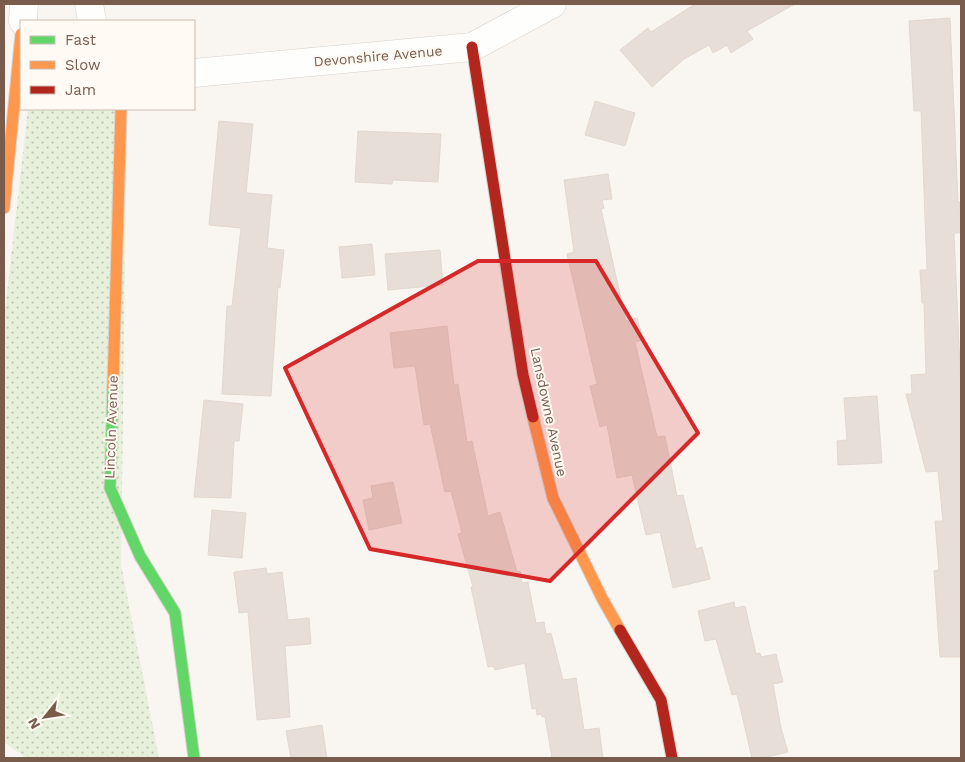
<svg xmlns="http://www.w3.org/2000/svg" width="965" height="762" viewBox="0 0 965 762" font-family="'Work Sans',sans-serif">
  <defs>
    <pattern id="grass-dots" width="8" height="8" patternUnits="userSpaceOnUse" patternTransform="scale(1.25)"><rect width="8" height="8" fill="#e7f0db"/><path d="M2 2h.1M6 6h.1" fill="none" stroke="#c0c6b4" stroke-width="1.8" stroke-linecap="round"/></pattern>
  </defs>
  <rect width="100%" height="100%" fill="#f9f5f0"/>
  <polygon fill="url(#grass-dots)" points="28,109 127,109 121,565 159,758 26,758 4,742 4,319"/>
  <g fill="#e6ded7" stroke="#e2d8d2">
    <polygon points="695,4 795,4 747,31 753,39 731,53 727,45 713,53 709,45 684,59 652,87 620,50 644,31 648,28 651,32"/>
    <polygon points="950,18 958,202 960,202 961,233 954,233 961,390 961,657 940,657 934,571 939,570 935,521 943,521 938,471 926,472 906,394 912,394 911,375 926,374 924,303 922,303 920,270 927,270 921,111 914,111 909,21"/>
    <polygon points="595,101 635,113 625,146 585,135"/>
    <polygon points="219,121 253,124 246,193 272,195 267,248 284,250 280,288 278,287 271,396 222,394 227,306 232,306 241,228 209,225"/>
    <polygon points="358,131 441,134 438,182 393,180 392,184 355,182"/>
    <polygon points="608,174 612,199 602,200 604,208 601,209 626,321 637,318 643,340 635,342 657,437 665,436 677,496 683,495 696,549 702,547 710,579 673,588 660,532 646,535 632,475 617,478 607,425 600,427 590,386 597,384 567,254 574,252 564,180"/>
    <polygon points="372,244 375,275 342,278 339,247"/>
    <polygon points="440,250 443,285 388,290 385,254"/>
    <polygon points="447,326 454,385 458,384 467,442 472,441 488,516 500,512 517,572 520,571 522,583 528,582 536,623 544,622 546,634 551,633 563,680 576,678 584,730 599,728 603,758 552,758 545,717 542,717 541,714 537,715 536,708 532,709 525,663 495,670 493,666 488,667 471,587 473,587 458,534 462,533 451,491 445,492 430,424 424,425 415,366 394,368 390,333"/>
    <polygon points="877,396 882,463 838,465 837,441 847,440 844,398"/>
    <polygon points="204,400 243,404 239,441 234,441 231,498 194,497"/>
    <polygon points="393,482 402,523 369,530 363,500 373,498 371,486"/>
    <polygon points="212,510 246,513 242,558 208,555"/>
    <polygon points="266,568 267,574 282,572 288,620 309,618 311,644 285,646 290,717 257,720 248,612 239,613 234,572"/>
    <polygon points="734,602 735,608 745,606 756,654 760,653 761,657 776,654 783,682 773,684 781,728 788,752 763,758 752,758 737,694 732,695 716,639 705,641 698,611"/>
    <polygon points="322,725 327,758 291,758 286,731"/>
  </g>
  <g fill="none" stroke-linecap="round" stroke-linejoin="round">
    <defs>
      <g id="street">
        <polyline points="89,4 92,21"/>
        <polyline points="23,21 24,4"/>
        <polyline points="194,73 472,47 552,4"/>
      </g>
      <polyline id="fast" points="113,386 110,488 140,556 175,613 194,758"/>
      <g id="slow">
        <polyline points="4,208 21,34"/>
        <polyline points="113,386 121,109"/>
        <polyline points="533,417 553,498 602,598 620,630"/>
      </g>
      <g id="jam">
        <polyline points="472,47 523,375 533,417"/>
        <polyline points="620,630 661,700 672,758"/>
      </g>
    </defs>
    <use href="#street" stroke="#d7d1cb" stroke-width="29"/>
    <use href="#fast" stroke="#d9d2cb" stroke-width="13"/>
    <use href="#slow" stroke="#d9d2cb" stroke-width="13"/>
    <use href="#jam" stroke="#d9d2cb" stroke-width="13"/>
    <use href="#street" stroke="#fefefd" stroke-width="28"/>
    <use href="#fast" stroke="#63d668" stroke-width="11"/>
    <use href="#slow" stroke="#ff974d" stroke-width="11"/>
    <use href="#jam" stroke="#b3261e" stroke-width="11"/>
  </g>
  <path fill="#d62828" fill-opacity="0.2" stroke="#d62828" stroke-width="4" stroke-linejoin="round" d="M478,261H596L698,433L550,581L370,549L285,368Z"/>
  <g text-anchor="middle" stroke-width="4" stroke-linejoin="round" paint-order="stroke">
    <g font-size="14" fill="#7a5c4d" stroke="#fffaf3">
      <text transform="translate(378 56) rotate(-5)" y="5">Devonshire Avenue</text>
      <text transform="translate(549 412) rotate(78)" y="5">Lansdowne Avenue</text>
      <text transform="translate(111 427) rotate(-88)" y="5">Lincoln Avenue</text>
    </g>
  </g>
  <rect width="965" height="762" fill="none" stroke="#7a5c4d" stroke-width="10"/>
  <rect x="20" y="20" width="175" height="90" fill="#fffaf3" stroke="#cabbb1"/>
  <rect x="30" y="36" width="25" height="8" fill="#63d668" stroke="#cabbb1"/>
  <text x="65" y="45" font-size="15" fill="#7a5c4d">Fast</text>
  <rect x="30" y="61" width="25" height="8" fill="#ff974d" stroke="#cabbb1"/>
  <text x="65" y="70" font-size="15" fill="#7a5c4d">Slow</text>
  <rect x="30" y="86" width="25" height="8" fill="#b3261e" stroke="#cabbb1"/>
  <text x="65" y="95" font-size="15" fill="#7a5c4d">Jam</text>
  <g transform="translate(45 717) rotate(240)" stroke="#fffaf3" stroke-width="4" paint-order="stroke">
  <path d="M0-4L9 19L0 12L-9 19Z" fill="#7a5c4d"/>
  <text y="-8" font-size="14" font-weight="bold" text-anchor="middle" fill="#7a5c4d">N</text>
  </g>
</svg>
